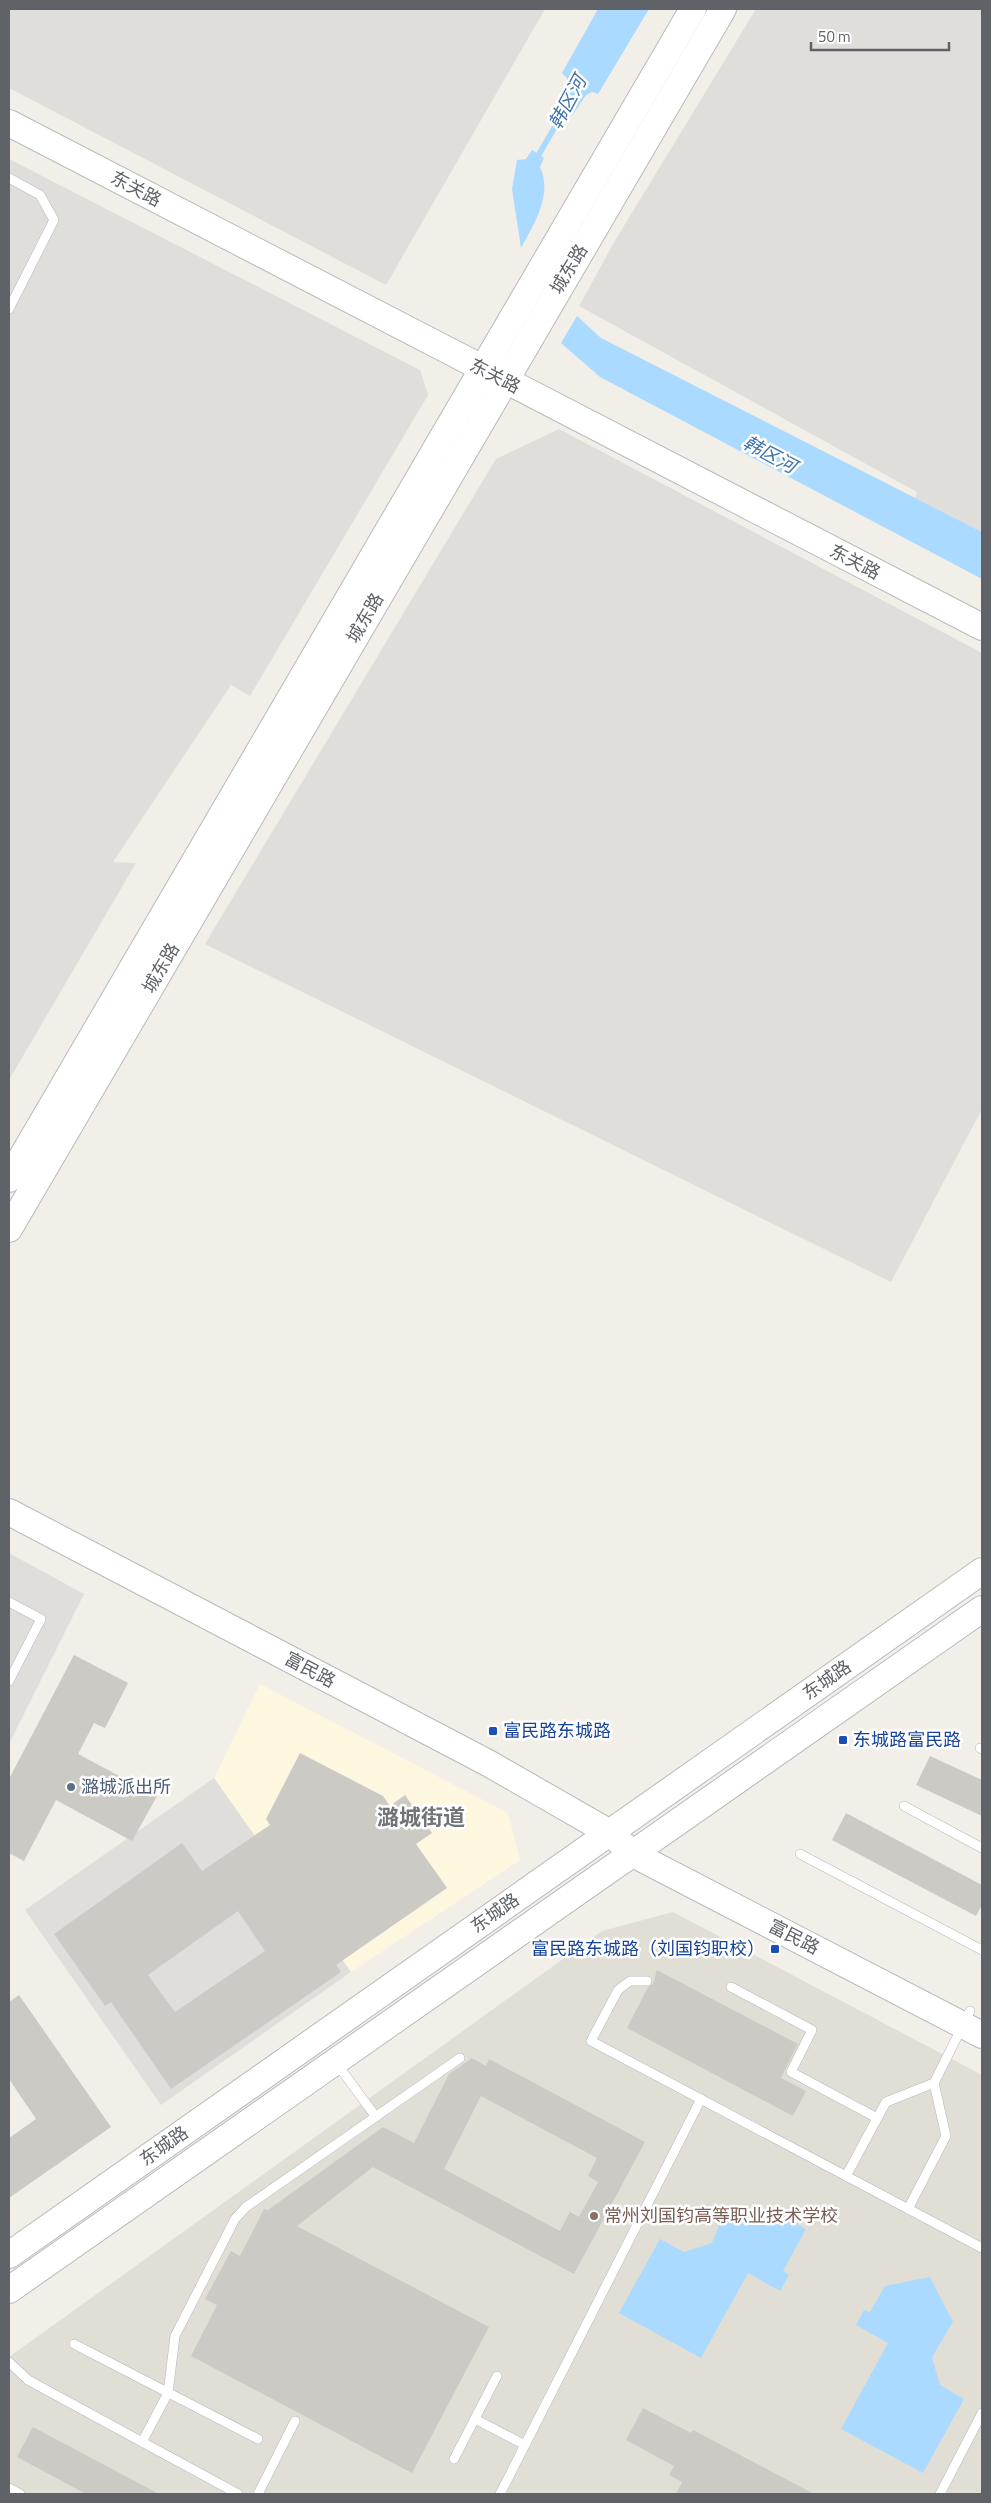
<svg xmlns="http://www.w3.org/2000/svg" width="991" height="2503" viewBox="0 0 991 2503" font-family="'Titillium Web','Noto Sans SC',sans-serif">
  <rect width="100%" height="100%" fill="#f1efe8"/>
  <polygon fill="#fef7e0" points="260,1684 508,1813 520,1860 351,1972 214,1778"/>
  <g fill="#e0deda">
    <polygon points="9,9 545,9 386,285 9,88"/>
    <polygon points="756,9 982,9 982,532 915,498 917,492 579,306 616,239"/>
    <polygon points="9,159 420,370 428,395 250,696 231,685 113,862 136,863 9,1080"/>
    <polygon points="559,429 982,653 982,1109 891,1282 205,944 496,459"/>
    <polygon points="9,1553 84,1594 9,1744"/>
    <polygon points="214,1778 351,1972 161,2105 25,1910"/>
  </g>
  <polygon fill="#e1ded6" points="673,1912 982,2075 982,2494 9,2494 9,2357 602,1931"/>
  <g fill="#aadaff">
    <polygon points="598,9 649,9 598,94 592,92 586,95 572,116 557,106 567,82 567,78 562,73"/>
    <path d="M532,150L544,158L540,167C553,195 534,224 521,248L512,189L517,160L526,159Z"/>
    <polygon points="577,316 601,338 982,532 982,579 600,377 561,343"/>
    <polygon points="767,2208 806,2229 783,2271 789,2275 780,2291 748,2273 701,2358 619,2313 660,2239 684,2252 712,2243 724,2213"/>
    <polygon points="930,2277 953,2322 932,2357 940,2385 964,2399 923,2473 841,2429 888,2343 856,2325 864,2310 870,2312 885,2286"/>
  </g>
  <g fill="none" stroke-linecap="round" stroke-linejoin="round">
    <polyline stroke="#aadaff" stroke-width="5.5" points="535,161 567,106"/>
  </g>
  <g fill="#cccac5" fill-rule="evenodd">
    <polygon points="74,1655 128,1683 105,1728 94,1723 78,1754 157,1796 132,1841 56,1800 24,1861 9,1853 9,1779"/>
    <path d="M300,1753L383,1796L390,1806L405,1795L432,1833L416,1844L447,1888L336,1965L341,1972L171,2089L111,2002L105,2006L54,1934L182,1843L202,1871L270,1825L266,1819ZM238,1911L265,1951L175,2012L148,1975Z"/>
    <polygon points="930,1756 982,1780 982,1816 916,1785"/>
    <polygon points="846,1813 982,1885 982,1905 976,1916 832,1840"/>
    <polygon points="657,1970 798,2044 781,2078 806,2091 793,2116 627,2028 648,1987 653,1984"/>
    <polygon points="19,1995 111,2127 9,2198 9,2138 36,2119 9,2079 9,2002"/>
    <path d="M472,2058L486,2066L489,2059L645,2142L574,2274L373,2167L297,2226L489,2327L412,2473L191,2356L217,2305L205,2299L231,2251L240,2256L264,2209L268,2210L383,2127L414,2143L449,2074ZM481,2096L597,2158L588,2176L598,2182L579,2217L570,2212L560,2231L444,2169Z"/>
    <polygon points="643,2408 691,2433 693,2430 814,2494 676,2494 682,2482 669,2475 674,2466 626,2440"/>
    <polygon points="33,2427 159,2494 86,2494 17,2457"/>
  </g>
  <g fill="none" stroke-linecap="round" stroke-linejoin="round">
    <defs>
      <g id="lane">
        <polyline points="9,178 40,195 54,220 9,309"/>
        <polyline points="9,1602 41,1619 9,1681"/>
        <polyline points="980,1748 982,1749"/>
        <polyline points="904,1806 982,1848"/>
        <polyline points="800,1854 982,1950"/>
        <polyline points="647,1981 630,1981 618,1990 591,2041 982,2248"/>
        <polyline points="731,1987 812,2030 791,2072 877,2118"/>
        <polyline points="337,2064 376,2117"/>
        <polyline points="846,2176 886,2102 934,2083"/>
        <polyline points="908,2209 946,2136 934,2083 970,2011"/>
        <polyline points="74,2344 258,2439"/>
        <polyline points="9,2362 28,2380 238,2494"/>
        <polyline points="475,2419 525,2445"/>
        <polyline points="142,2442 168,2393 175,2336 235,2219 246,2207 460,2058"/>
        <polyline points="454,2459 497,2376"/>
        <polyline points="9,2488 20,2494"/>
        <polyline points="258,2494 295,2421"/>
        <polyline points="500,2494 701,2099"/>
        <polyline points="940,2494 982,2413"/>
      </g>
      <g id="secondary">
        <polyline points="9,123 982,627"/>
        <polyline points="9,1179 693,9"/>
        <polyline points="9,1229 723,9"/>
        <polyline points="9,1512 488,1763 610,1833 633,1854 982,2035"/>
        <polyline points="9,2255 982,1571"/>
        <polyline points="9,2290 982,1609"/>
      </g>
    </defs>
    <use href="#lane" stroke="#b5b8bc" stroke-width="10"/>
    <use href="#secondary" stroke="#b6babf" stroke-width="28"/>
    <use href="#lane" stroke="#fff" stroke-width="9"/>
    <use href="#secondary" stroke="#fff" stroke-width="26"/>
  </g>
  <g fill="#1a4fb4" stroke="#fff" stroke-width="2">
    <rect x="488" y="1726" width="10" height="10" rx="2.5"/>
    <rect x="838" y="1735" width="10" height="10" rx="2.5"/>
    <rect x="770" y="1944" width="10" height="10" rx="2.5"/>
  </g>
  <circle fill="#5c6f8a" stroke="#fff" stroke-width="2" cx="71" cy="1787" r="5"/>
  <circle fill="#8d6e63" stroke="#fff" stroke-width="2" cx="594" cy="2216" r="5"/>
  <g text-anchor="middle" stroke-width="5" stroke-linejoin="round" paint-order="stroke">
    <g font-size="18" fill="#5f6368" stroke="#fff">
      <text transform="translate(136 189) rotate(28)" y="6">东关路</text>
      <text transform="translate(569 269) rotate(-59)" y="6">城东路</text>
      <text transform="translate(495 376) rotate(27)" y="6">东关路</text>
      <text transform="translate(855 562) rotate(27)" y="6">东关路</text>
      <text transform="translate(365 618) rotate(-60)" y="6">城东路</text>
      <text transform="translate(161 968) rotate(-60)" y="6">城东路</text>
      <text transform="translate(310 1670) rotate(28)" y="6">富民路</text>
      <text transform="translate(827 1680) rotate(-35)" y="6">东城路</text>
      <text transform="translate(495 1913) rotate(-35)" y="6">东城路</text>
      <text transform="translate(794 1937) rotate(27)" y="6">富民路</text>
      <text transform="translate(164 2146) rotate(-35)" y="6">东城路</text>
    </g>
    <g font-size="18" fill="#164399" stroke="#fff" text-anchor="start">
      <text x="503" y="1737">富民路东城路</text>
      <text x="853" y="1746">东城路富民路</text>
      <text x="765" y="1955" text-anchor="end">富民路东城路（刘国钧职校）</text>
    </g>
    <g font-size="18" fill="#4e5e75" stroke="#fff" text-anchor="start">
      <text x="81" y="1793">潞城派出所</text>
    </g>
    <g font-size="18" fill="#785e54" stroke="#fff" text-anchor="start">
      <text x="604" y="2222">常州刘国钧高等职业技术学校</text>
    </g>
    <g font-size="19" font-style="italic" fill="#4174aa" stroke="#fff">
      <text transform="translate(567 102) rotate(-62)" y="7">韩区河</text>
      <text transform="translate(770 454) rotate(28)" y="7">韩区河</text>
    </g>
    <g font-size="22" font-weight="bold" fill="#70757a" stroke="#fff">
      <text x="421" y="1825">潞城街道</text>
    </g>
  </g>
  <rect width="991" height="2503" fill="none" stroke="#5f6368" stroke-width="20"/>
  <path d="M811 42v8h138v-8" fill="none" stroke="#5f6368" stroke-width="2.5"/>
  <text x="818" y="42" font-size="15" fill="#5f6368" stroke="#ffffff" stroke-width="4" paint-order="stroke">50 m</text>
</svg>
